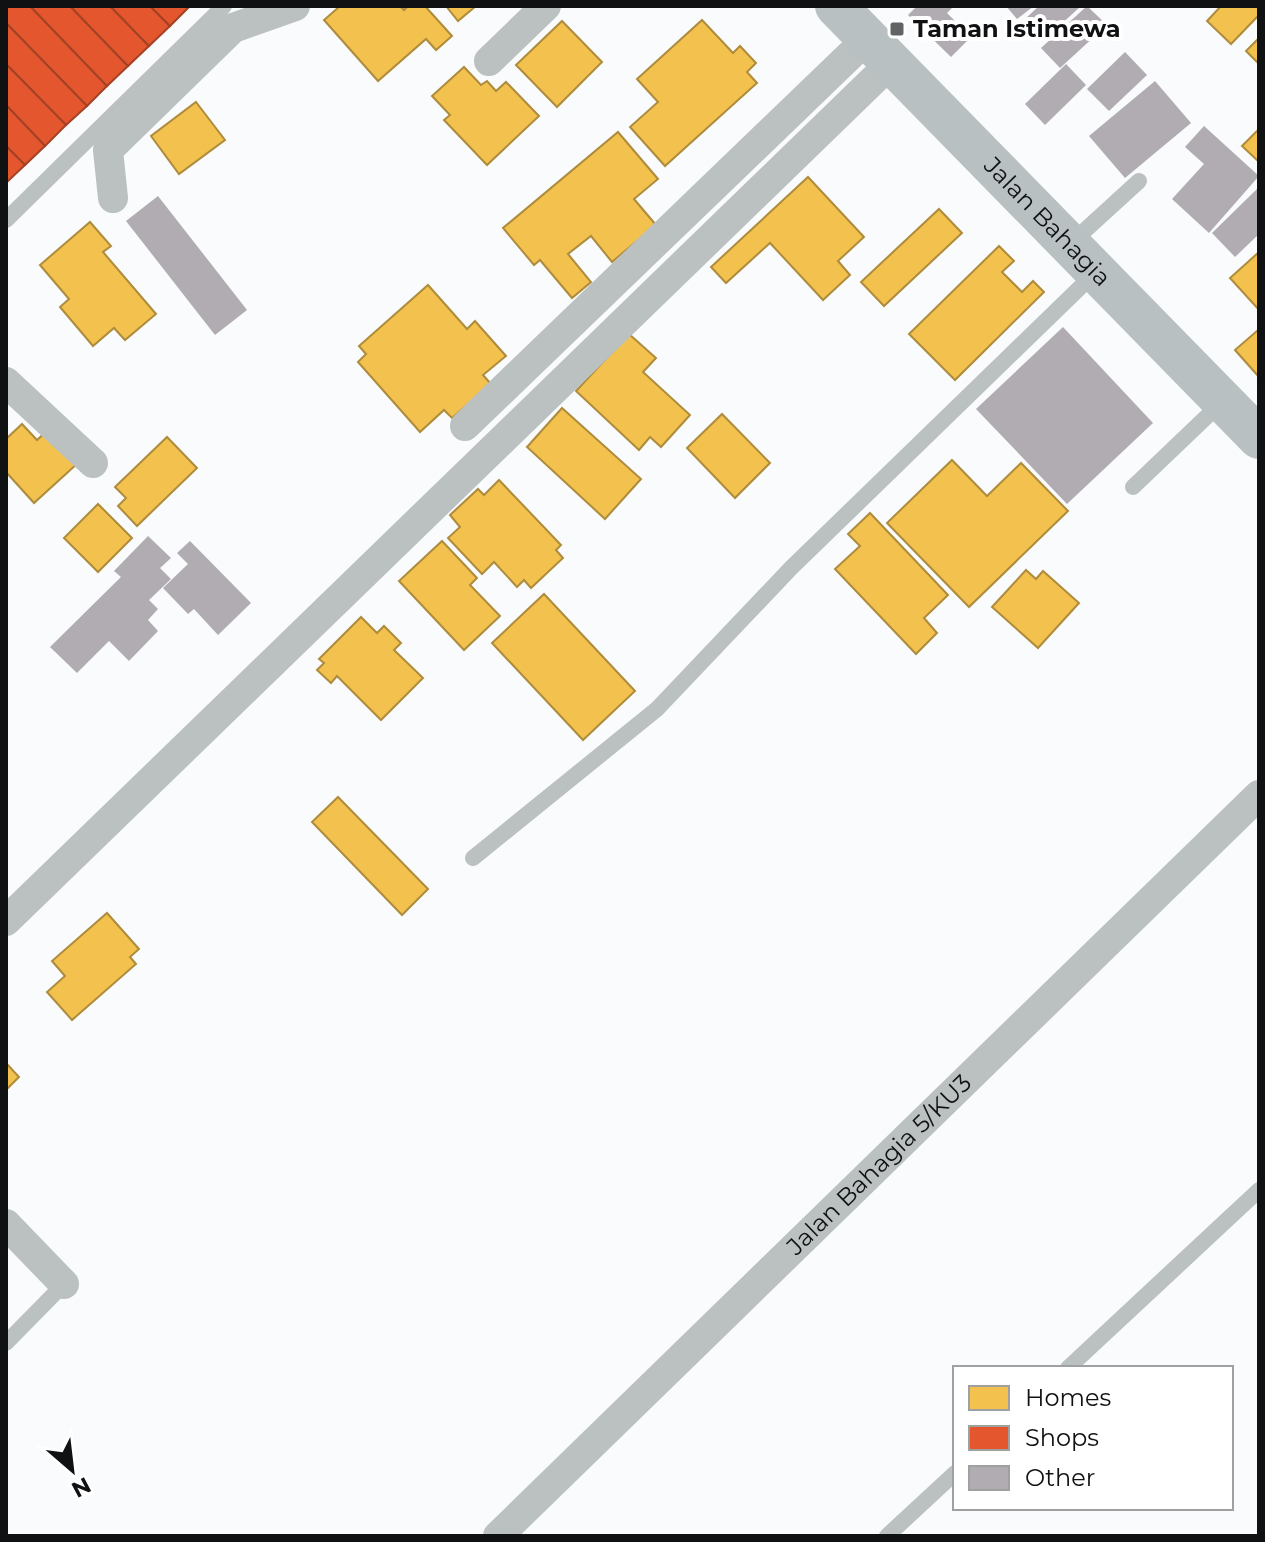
<svg xmlns="http://www.w3.org/2000/svg" width="1265" height="1542" viewBox="0 0 1265 1542" font-family="Montserrat,sans-serif">
  <rect width="100%" height="100%" fill="#f9fbfd"/>
  <g fill="#f2c14e" stroke="#ae8c3c" stroke-width="2">
    <polygon points="340,6 400,6 404,10 408,6 425,6 452,36 436,50 426,39 378,81 324,20"/>
    <polygon points="446,6 476,6 458,21"/>
    <polygon points="1221,6 1259,6 1259,15 1231,44 1207,21"/>
    <polygon points="702,20 733,53 740,46 756,63 747,72 757,83 665,166 630,127 658,102 637,79"/>
    <polygon points="562,21 602,62 557,107 516,65"/>
    <polygon points="1259,38 1259,64 1246,51"/>
    <polygon points="464,67 481,85 487,81 496,91 506,82 539,116 487,165 444,120 450,115 432,96"/>
    <polygon points="196,102 225,140 179,174 151,136"/>
    <polygon points="1259,129 1259,162 1242,146"/>
    <polygon points="618,132 658,179 634,199 656,225 612,262 591,236 568,254 591,282 572,298 540,260 534,265 503,228"/>
    <polygon points="808,177 864,237 838,261 850,275 823,300 770,243 726,283 711,267"/>
    <polygon points="939,209 962,233 884,306 861,282"/>
    <polygon points="90,222 111,246 103,252 156,314 125,340 114,328 93,346 60,307 69,299 40,265"/>
    <polygon points="999,246 1014,261 1002,272 1022,292 1033,281 1044,292 955,380 909,334"/>
    <polygon points="1259,252 1259,310 1230,278"/>
    <polygon points="428,285 467,329 475,321 506,356 483,375 491,384 452,418 444,410 420,432 358,362 366,354 359,346"/>
    <polygon points="1258,330 1259,331 1259,377 1235,350"/>
    <polygon points="629,334 656,358 643,372 690,415 661,447 650,437 639,450 576,391"/>
    <polygon points="562,408 641,479 605,519 527,447"/>
    <polygon points="722,414 770,463 735,498 687,448"/>
    <polygon points="22,424 37,440 48,430 78,463 34,503 6,472 6,439"/>
    <polygon points="167,437 197,468 137,526 118,506 126,498 115,487"/>
    <polygon points="952,460 987,496 1021,463 1068,511 969,607 887,523"/>
    <polygon points="499,480 561,545 556,550 563,558 531,588 524,580 517,587 494,562 482,574 448,538 460,527 450,515 478,489 484,495"/>
    <polygon points="98,504 132,538 98,572 64,538"/>
    <polygon points="870,513 948,595 924,618 937,633 916,654 835,569 860,546 848,534"/>
    <polygon points="442,541 477,578 470,585 500,616 464,650 399,581"/>
    <polygon points="1026,570 1036,579 1043,571 1079,603 1038,648 992,607"/>
    <polygon points="544,594 635,691 583,740 492,643"/>
    <polygon points="361,617 377,633 384,626 401,643 394,650 423,678 381,720 337,676 331,683 317,670 324,663 319,659"/>
    <polygon points="338,797 428,889 402,915 312,822"/>
    <polygon points="107,913 139,949 130,957 136,964 72,1020 47,992 65,976 52,961"/>
    <polygon points="6,1063 19,1077 6,1090"/>
  </g>
  <g fill="#e4572e" stroke="#a44226" stroke-width="2">
    <polygon points="6,6 30,6 107,86 87,106 6,23"/>
    <polygon points="30,6 70,6 128,66 107,86"/>
    <polygon points="70,6 110,6 149,46 128,66"/>
    <polygon points="110,6 150,6 170,26 149,46"/>
    <polygon points="150,6 190,6 170,26"/>
    <polygon points="6,23 87,106 66,125 6,64"/>
    <polygon points="6,64 66,125 45,146 6,105"/>
    <polygon points="6,105 45,146 25,165 6,146"/>
    <polygon points="6,146 25,165 6,183"/>
  </g>
  <g fill="#b0acb1">
    <polygon points="917,6 954,6 947,13 971,37 951,57 908,15"/>
    <polygon points="1006,6 1034,6 1017,19"/>
    <polygon points="1039,6 1081,6 1044,40 1025,19"/>
    <polygon points="1087,6 1107,25 1060,68 1041,48"/>
    <polygon points="1125,52 1147,75 1109,111 1087,89"/>
    <polygon points="1066,64 1086,85 1045,125 1025,104"/>
    <polygon points="1155,81 1191,123 1125,178 1089,136"/>
    <polygon points="1204,126 1259,176 1209,233 1172,199 1204,164 1185,147"/>
    <polygon points="1259,187 1259,234 1235,257 1212,233"/>
    <polygon points="158,196 247,310 215,335 126,221"/>
    <polygon points="1063,327 1153,423 1067,504 976,409"/>
    <polygon points="148,536 171,558 160,568 171,579 149,600 158,609 148,620 158,631 129,661 109,641 77,673 50,647 121,577 114,571"/>
    <polygon points="190,541 251,603 218,635 194,609 188,614 163,588 188,564 177,553"/>
  </g>
  <g fill="none" stroke-linecap="round" stroke-linejoin="round">
    <g stroke="#bbc0c1" stroke-width="16">
      <polyline points="6,220 224,6"/>
      <polyline points="1070,244 1139,181"/>
      <polyline points="1133,487 1222,402"/>
      <polyline points="473,858 657,709 791,568 1095,273"/>
      <polyline points="6,1343 64,1284"/>
      <polyline points="1068,1368 1259,1190"/>
      <polyline points="887,1536 955,1473"/>
    </g>
    <g stroke="#bbc0c1" stroke-width="30">
      <polyline points="489,61 546,6"/>
      <polyline points="113,198 108,150 233,28 295,6"/>
      <polyline points="6,382 93,463"/>
      <polyline points="465,426 868,38"/>
      <polyline points="6,921 892,62"/>
      <polyline points="6,1224 64,1284"/>
      <path id="s1" d="M498,1536L1259,795"/>
    </g>
    <path stroke="#b9c0c1" stroke-width="42" id="s2" d="M836,6L1259,438"/>
  </g>
  <rect fill="#626364" stroke="#fff" stroke-width="3" x="889" y="21" width="16" height="16" rx="4"/>
  <g text-anchor="middle" stroke-width="8" stroke-linejoin="round" paint-order="stroke">
    <g font-size="24" font-weight="bold" fill="#101112" stroke="#fff" text-anchor="start">
      <text x="913" y="37">Taman Istimewa</text>
    </g>
    <g font-size="24" fill="#101112" stroke="#fff">
      <text dy="8" stroke="none"><textPath href="#s2" startOffset="302">Jalan Bahagia</textPath></text>
      <text dy="8" stroke="none"><textPath href="#s1" startOffset="532">Jalan Bahagia 5/KU3</textPath></text>
    </g>
  </g>
  <rect width="1265" height="1542" fill="none" stroke="#101112" stroke-width="16"/>
  <rect x="953" y="1366" width="280" height="144" fill="#ffffff" stroke="#9fa0a0" stroke-width="2"/>
  <rect x="969" y="1386" width="40" height="24" fill="#f2c14e" stroke="#9fa0a0" stroke-width="2"/>
  <text x="1025" y="1406" font-size="24" fill="#101112">Homes</text>
  <rect x="969" y="1426" width="40" height="24" fill="#e4572e" stroke="#9fa0a0" stroke-width="2"/>
  <text x="1025" y="1446" font-size="24" fill="#101112">Shops</text>
  <rect x="969" y="1466" width="40" height="24" fill="#b0acb1" stroke="#9fa0a0" stroke-width="2"/>
  <text x="1025" y="1486" font-size="24" fill="#101112">Other</text>
  <g transform="translate(72 1470) rotate(152)" stroke="#ffffff" stroke-width="6" paint-order="stroke">
  <path d="M0-6L14 30L0 20L-14 30Z" fill="#101112"/>
  <text y="-12" font-size="22" font-weight="bold" text-anchor="middle" fill="#101112">N</text>
  </g>
</svg>
